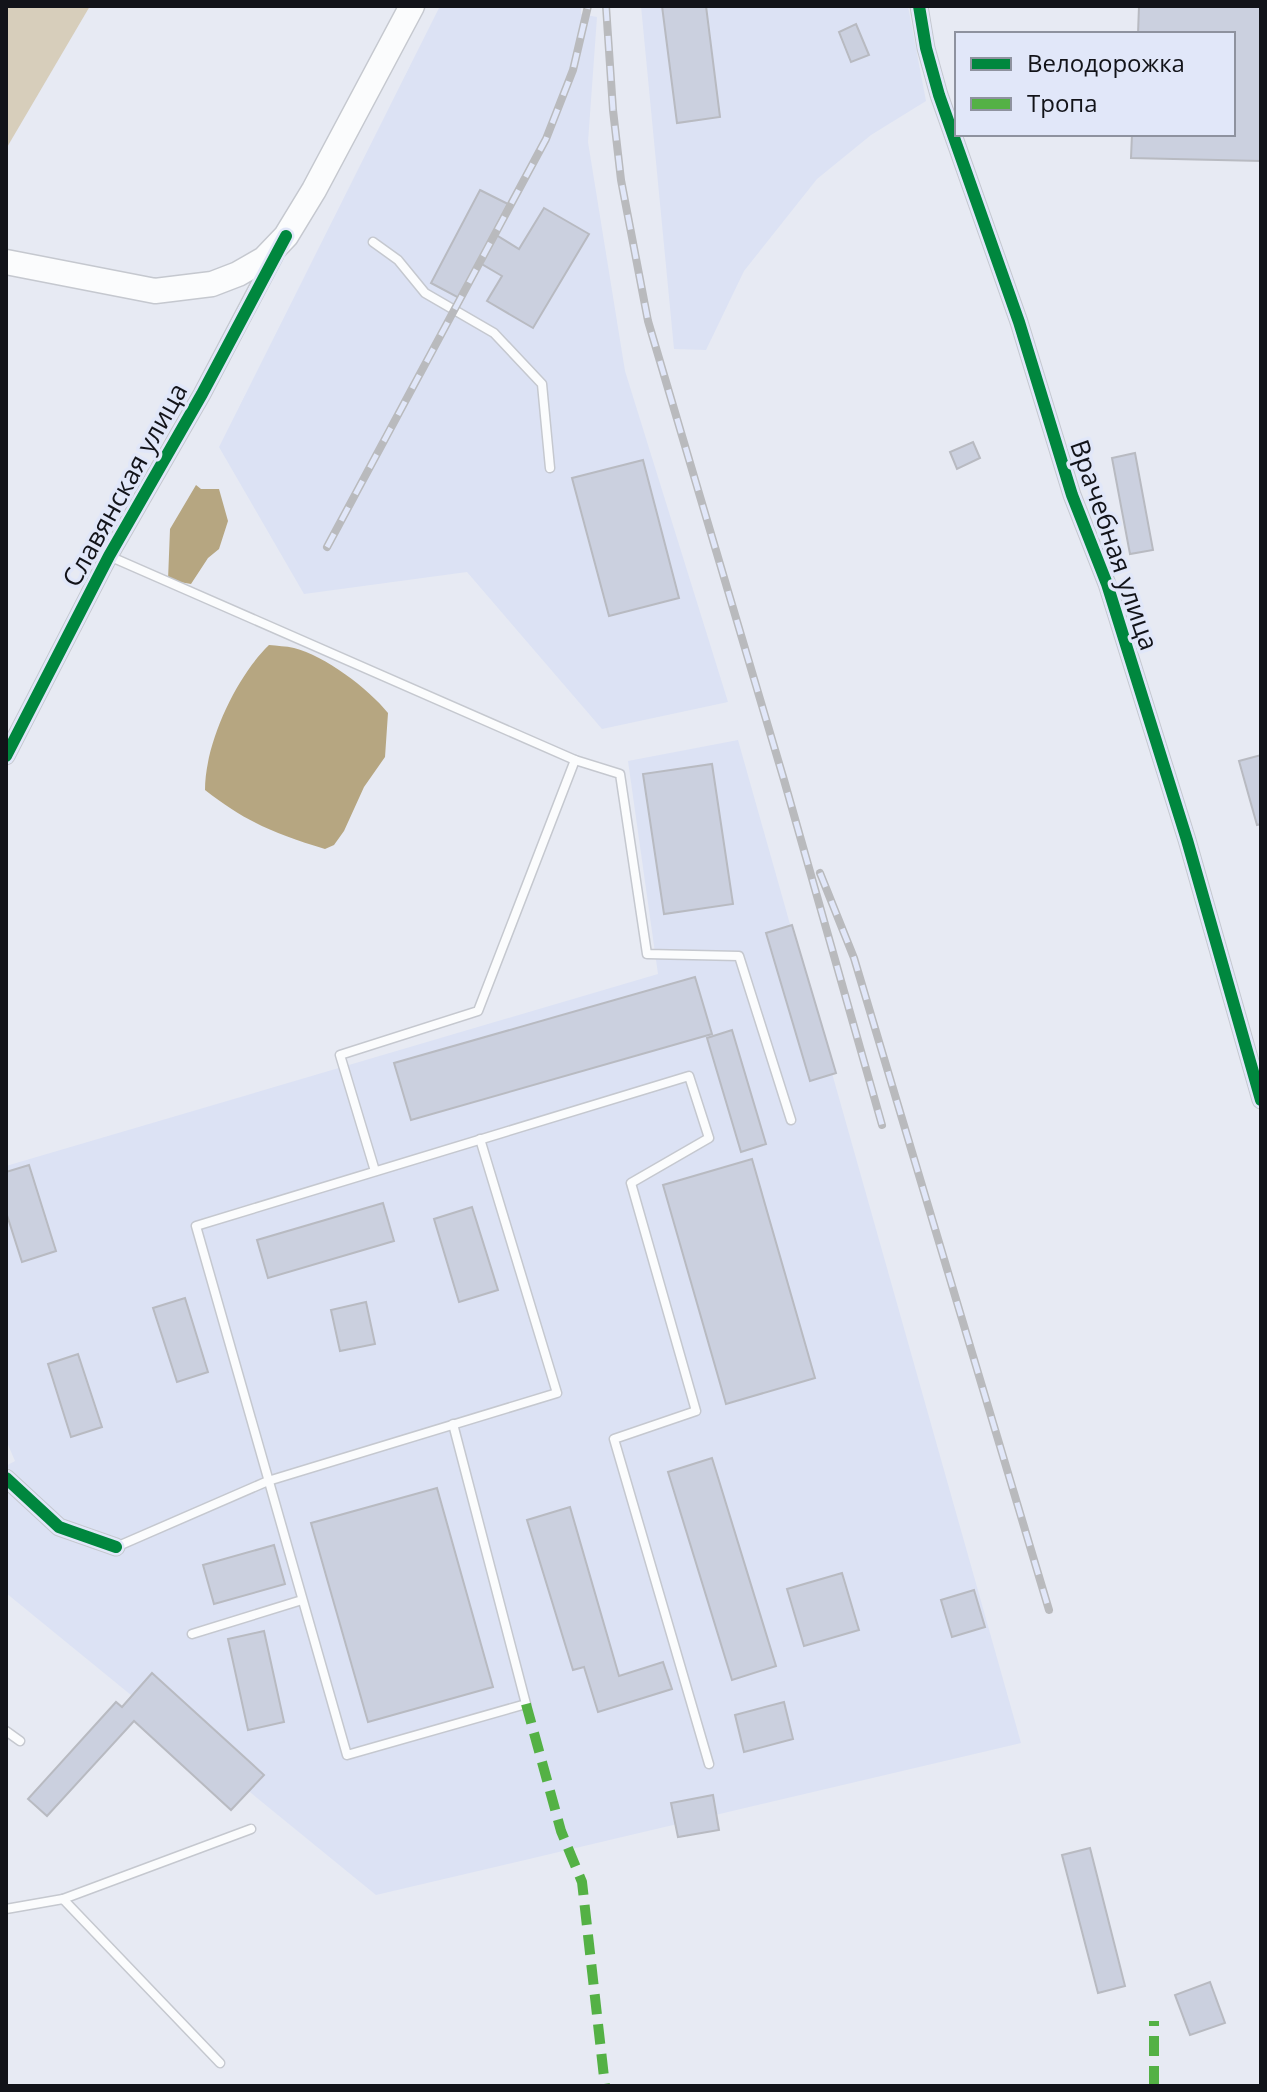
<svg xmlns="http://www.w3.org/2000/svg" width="1267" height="2092" viewBox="0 0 1267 2092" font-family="'Open Sans',sans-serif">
  <rect width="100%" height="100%" fill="#e7eaf3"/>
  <g fill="#dce2f4">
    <polygon points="440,6 581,6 581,14 597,17 588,142 625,371 728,702 602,729 467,572 304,594 219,447"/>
    <polygon points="641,6 908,6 926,101 871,135 817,179 744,271 706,350 674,349"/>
    <polygon points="738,740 1021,1743 376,1895 6,1593 6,1466 15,1461 6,1440 6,1166 658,974 628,761"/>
  </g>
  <polygon fill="#d7cebb" points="6,6 90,6 6,149"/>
  <g fill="#b6a681">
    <polygon points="196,485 201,489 219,489 228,521 219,549 208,558 191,584 168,580 170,529"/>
    <path d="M269,645C277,646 286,646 294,648C325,656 368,688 388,713L385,757L364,787L344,831L334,845L325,849C275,834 246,822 205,790C205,743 236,677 269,645Z"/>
  </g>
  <g fill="#cbd0df" stroke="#b8bac1" stroke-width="2">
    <polygon points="662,6 706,6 720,117 677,123"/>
    <polygon points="1139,6 1261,6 1261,161 1131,158 1132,134 1233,134 1233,34 1138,34"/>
    <polygon points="856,24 869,55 851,62 839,32"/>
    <polygon points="480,190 508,204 493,233 519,249 544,208 589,234 533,328 487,301 502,276 478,262 459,298 431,283"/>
    <polygon points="973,442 980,458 957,469 950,452"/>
    <polygon points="1135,453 1153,550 1130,554 1112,458"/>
    <polygon points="643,460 679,598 609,616 572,478"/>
    <polygon points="1261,755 1261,824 1257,825 1239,761"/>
    <polygon points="712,764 733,904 664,914 643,774"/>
    <polygon points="792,925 836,1073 810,1081 766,933"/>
    <polygon points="695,977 712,1034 411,1120 394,1063"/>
    <polygon points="732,1030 766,1144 741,1152 707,1038"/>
    <polygon points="752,1159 815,1378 726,1404 663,1185"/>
    <polygon points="29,1165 56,1251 22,1262 6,1212 6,1172"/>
    <polygon points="383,1203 394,1241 268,1278 257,1240"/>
    <polygon points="472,1207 498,1290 459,1302 434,1219"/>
    <polygon points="185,1298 208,1372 177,1382 153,1308"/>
    <polygon points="366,1302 375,1344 340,1351 331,1310"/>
    <polygon points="78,1354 102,1427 71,1437 48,1364"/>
    <polygon points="712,1458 776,1666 732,1680 668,1472"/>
    <polygon points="437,1488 493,1687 368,1722 311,1523"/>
    <polygon points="570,1507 619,1676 663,1662 672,1689 598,1712 584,1667 573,1670 527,1520"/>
    <polygon points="274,1545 285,1584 214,1604 203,1565"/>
    <polygon points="842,1573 859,1630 804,1646 787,1589"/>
    <polygon points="974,1590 985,1627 952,1637 941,1600"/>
    <polygon points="264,1631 284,1722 248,1730 228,1639"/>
    <polygon points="152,1673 264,1775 231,1810 134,1721 47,1816 28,1799 116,1702 122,1707"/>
    <polygon points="784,1702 793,1739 744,1752 735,1715"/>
    <polygon points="713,1795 719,1830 678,1837 671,1803"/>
    <polygon points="1090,1848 1125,1986 1098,1993 1062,1855"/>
    <polygon points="1210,1982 1225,2023 1190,2035 1175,1995"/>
  </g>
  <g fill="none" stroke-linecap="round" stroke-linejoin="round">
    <defs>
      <g id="lane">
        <polyline points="373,242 398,260 425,293 494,333 542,384 550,468"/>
        <polyline points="109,556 575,760 478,1011 340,1055 375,1171"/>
        <polyline points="575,760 620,774 647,954 739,956 791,1120"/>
        <polyline points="453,1424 526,1704 347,1755 196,1226 689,1076 709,1138 631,1183 696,1411 614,1439 709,1764"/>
        <polyline points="116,1547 268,1481 557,1393 480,1139"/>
        <polyline points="192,1634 302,1600"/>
        <polyline points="6,1731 20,1741"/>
        <polyline points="63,1899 251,1829"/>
        <polyline points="6,1909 63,1899 220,2063"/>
      </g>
      <g id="street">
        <polyline points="919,6 926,48 939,95 1019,322 1072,495 1107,584 1187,840 1261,1100"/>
        <polyline points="6,756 109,556 202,394 275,255"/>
        <polyline points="6,1478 59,1527 116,1547"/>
      </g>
      <polyline id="secondary" points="6,262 155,291 212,284 238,274 264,259 286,236 314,190 412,6"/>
    </defs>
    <use href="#lane" stroke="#c5c8cf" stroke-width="11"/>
    <use href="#street" stroke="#c5c8cf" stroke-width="19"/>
    <use href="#secondary" stroke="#c5c8cf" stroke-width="27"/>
    <use href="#lane" stroke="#fbfcfd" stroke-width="8"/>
    <use href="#street" stroke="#fbfcfd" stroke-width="16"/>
    <use href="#secondary" stroke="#fbfcfd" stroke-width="24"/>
    <defs>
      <g id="rail">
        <polyline points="606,6 613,110 621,180 648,321 784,780 882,1125"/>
        <polyline points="327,547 546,139 573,70 588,6"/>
        <polyline points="820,873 854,958 1049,1610"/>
      </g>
    </defs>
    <use href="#rail" stroke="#b9babd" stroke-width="8"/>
    <use href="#rail" stroke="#e1e7f9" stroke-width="5" stroke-dasharray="15" stroke-linecap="butt"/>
    <g stroke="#54b145" stroke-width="10" stroke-dasharray="20 10" stroke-linecap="butt">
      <polyline points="526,1704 561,1831 582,1882 605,2086"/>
      <polyline points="1154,2086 1154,2021"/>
    </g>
    <defs>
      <g id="cycleway">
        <polyline points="919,6 926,48 939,95 1019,322 1072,495 1107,584 1187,840 1261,1100"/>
        <polyline points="6,756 109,556 202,394 286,236"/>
        <polyline points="6,1478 59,1527 116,1547"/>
      </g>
    </defs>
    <use href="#cycleway" stroke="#e1e7f9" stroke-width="17"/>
    <use href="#cycleway" stroke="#00873e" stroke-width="12"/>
  </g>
  <g text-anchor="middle" stroke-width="7" stroke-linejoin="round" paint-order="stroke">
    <g font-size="26" fill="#121319" stroke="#e1e7f9">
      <text transform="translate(125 485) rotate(-61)" y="9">Славянская улица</text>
      <text transform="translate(1114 545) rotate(71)" y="9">Врачебная улица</text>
    </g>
  </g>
  <rect width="1267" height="2092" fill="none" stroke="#121319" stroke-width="16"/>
  <rect x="955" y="32" width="280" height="104" fill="#e1e7f9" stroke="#8e929f" stroke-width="2"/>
  <rect x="971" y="58" width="40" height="12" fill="#00873e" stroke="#8e929f" stroke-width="2"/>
  <text x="1027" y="72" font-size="24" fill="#121319">Велодорожка</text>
  <rect x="971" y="98" width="40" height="12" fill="#54b145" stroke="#8e929f" stroke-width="2"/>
  <text x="1027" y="112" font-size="24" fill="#121319">Тропа</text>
</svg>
